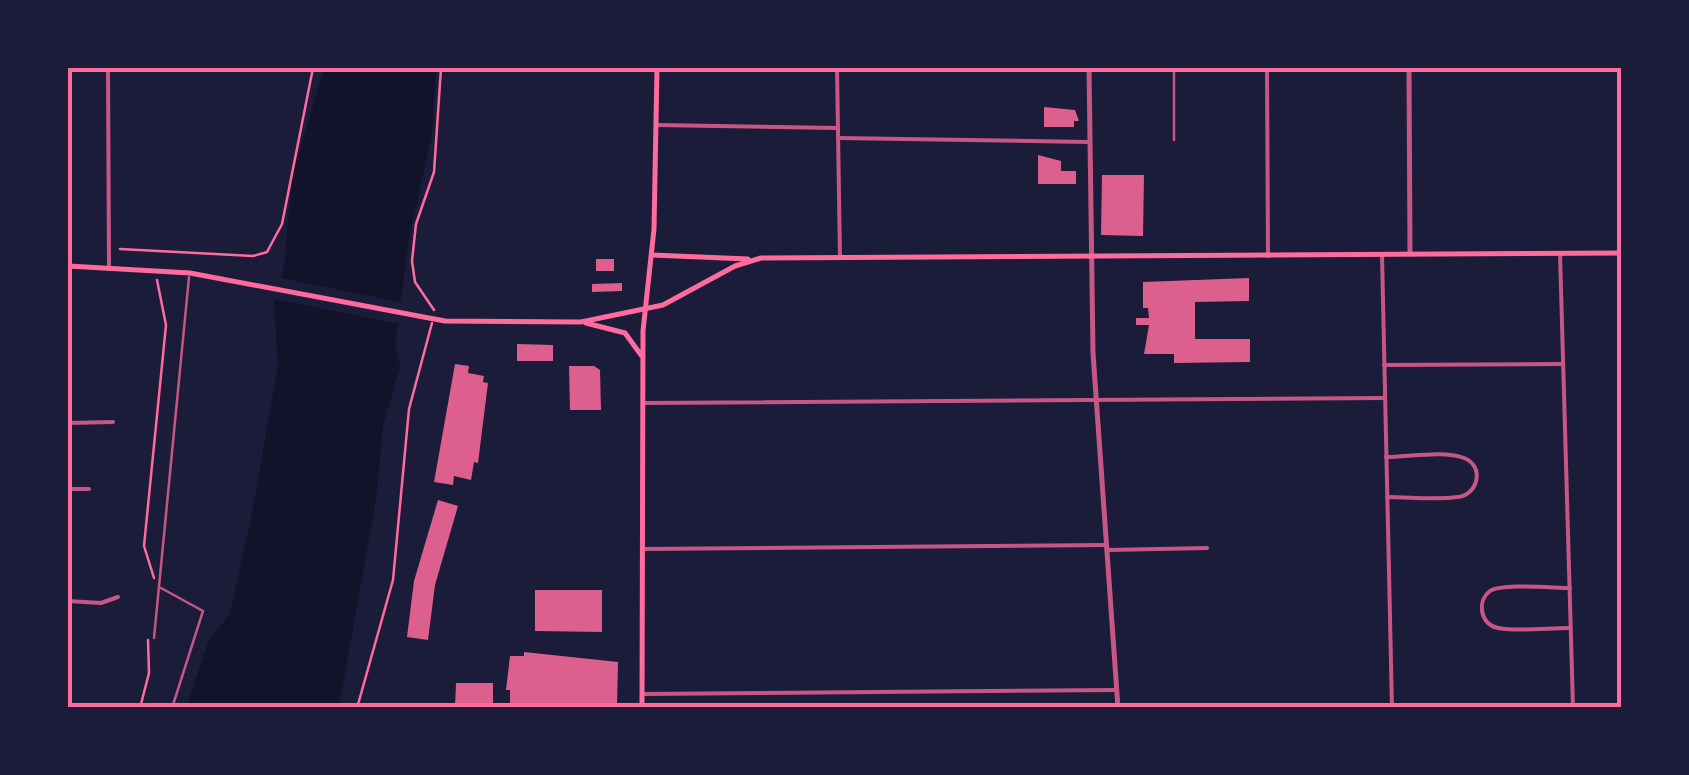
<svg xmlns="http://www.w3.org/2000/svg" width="1689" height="775" viewBox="0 0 1689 775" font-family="'Varela Round',sans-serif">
  <rect width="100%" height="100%" fill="#1b1b3a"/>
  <polygon fill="#12122b" points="324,68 436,68 432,133 409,239 395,344 400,367 383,425 376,499 339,707 186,708 209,640 230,614 252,514 278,365 274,302 284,267 292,178"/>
  <polygon fill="#1b1b3a" points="276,277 405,303 403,325 270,298"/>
  <g fill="#dd5f8e">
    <polygon points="1044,107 1075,110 1079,121 1074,121 1074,127 1044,127"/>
    <polygon points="1038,155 1061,161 1061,171 1076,171 1076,184 1038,184"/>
    <polygon points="1102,175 1144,175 1143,236 1101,235"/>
    <rect x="596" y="259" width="18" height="12"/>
    <polygon points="1249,278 1249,301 1195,302 1195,339 1250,339 1250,362 1174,363 1174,354 1144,354 1149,325 1136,325 1136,318 1149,318 1148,308 1143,308 1143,282"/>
    <polygon points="622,283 622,291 592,292 592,284"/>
    <polygon points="517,344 553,345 553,361 517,361"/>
    <polygon points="455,364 469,366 468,373 484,376 483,382 488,383 478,463 474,462 471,480 454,476 453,485 434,482"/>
    <polygon points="569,366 594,366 600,370 601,410 570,410"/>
    <polygon points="438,500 458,506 435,585 428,640 407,637 414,581"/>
    <polygon points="535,590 602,590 602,632 535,631"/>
    <polygon points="524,652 618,662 617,707 510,708 510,690 506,690 510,656 524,656"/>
    <polygon points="456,683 493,683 493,708 455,708"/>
  </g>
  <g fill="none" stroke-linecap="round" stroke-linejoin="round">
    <g stroke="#ff6b9d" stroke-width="2.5">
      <polyline points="120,249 253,256 267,252 282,224 313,68"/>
      <polyline points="434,310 415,282 412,261 416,224 434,172 441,68"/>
      <polyline points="154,578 144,546 166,325 157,280"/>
      <polyline points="140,708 149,673 148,640"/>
      <polyline points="357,708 393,580 409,409 432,323"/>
    </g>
    <g stroke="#c65784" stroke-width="2.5">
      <polyline points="1174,140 1174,68"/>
      <polyline points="161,588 203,611 172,708"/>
      <polyline points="154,638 189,277"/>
    </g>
    <g stroke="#c65784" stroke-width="4">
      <polyline points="108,68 109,266"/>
      <polyline points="837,68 840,258"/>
      <polyline points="1267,68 1268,256"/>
      <polyline points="656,125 837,128"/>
      <polyline points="838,138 1089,142"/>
      <polyline points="1560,254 1573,708"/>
      <polyline points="1382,255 1392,708"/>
      <polyline points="1384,365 1563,364"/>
      <polyline points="645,403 1385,398"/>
      <polyline points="68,423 113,422"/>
      <path d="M1386,457C1408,457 1444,450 1464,458C1485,466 1478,495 1458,497C1435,500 1410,497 1387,497"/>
      <polyline points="68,489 89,489"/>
      <polyline points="642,549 1106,545"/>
      <polyline points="1107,550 1207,548"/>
      <path d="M1570,588C1553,588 1503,583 1490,591C1476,602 1481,625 1498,628C1520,632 1547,628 1570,628"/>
      <polyline points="68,601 101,603 118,597"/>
      <polyline points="642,694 1117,690"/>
    </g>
    <g stroke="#c65784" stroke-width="5">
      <polyline points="1089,68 1093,353 1118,708"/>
      <polyline points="1409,68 1410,254"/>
    </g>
    <g stroke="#ff6b9d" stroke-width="5">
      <polyline points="652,255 748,259"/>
      <polyline points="68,266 190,273 445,321 581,322 663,305 735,266 761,258 1622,253"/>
      <polyline points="586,323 625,333 641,355"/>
      <polyline points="642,708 643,331 654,229 657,68"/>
    </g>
  </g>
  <rect width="1689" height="775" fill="none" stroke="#1b1b3a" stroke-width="140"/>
  <rect x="70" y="70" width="1549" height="635" fill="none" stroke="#ff6b9d" stroke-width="4"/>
</svg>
